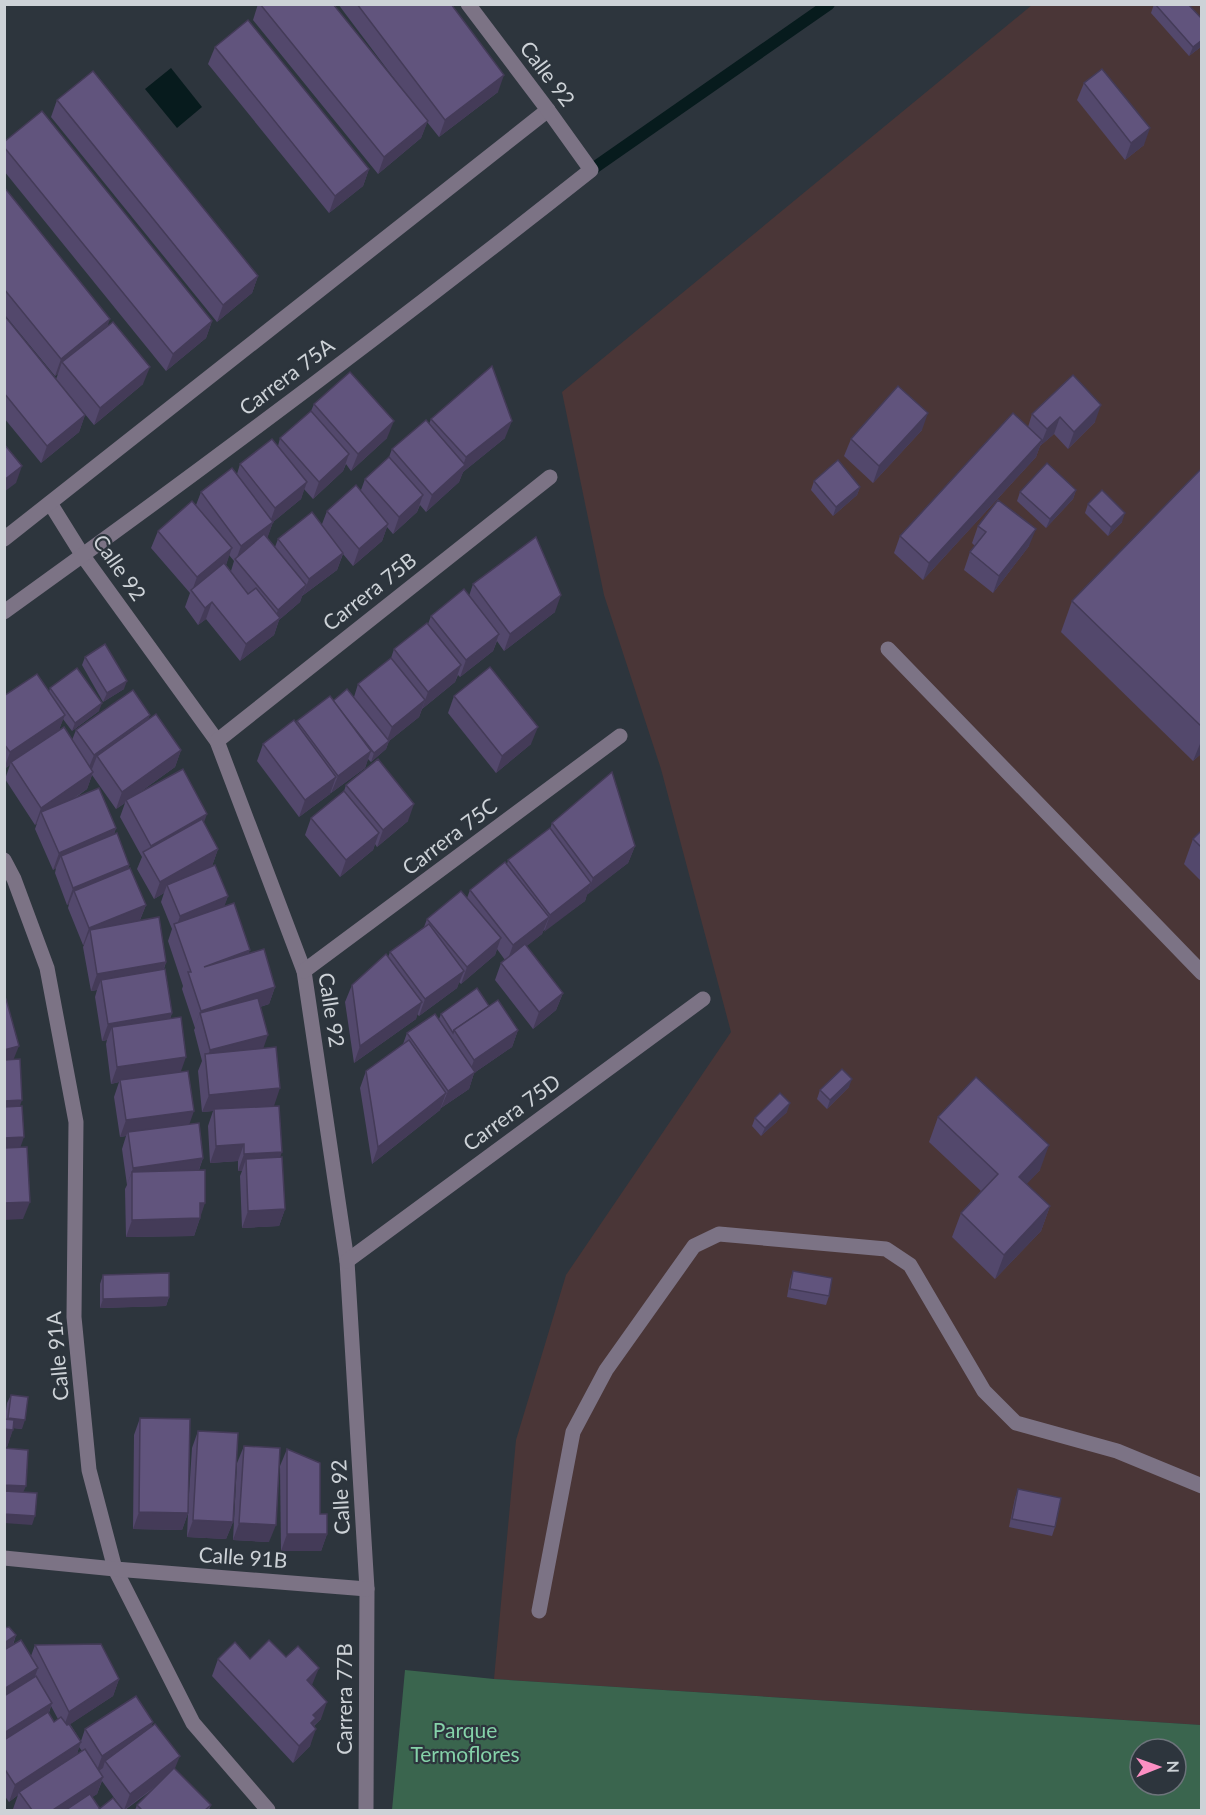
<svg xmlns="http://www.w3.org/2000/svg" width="1206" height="1815" viewBox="0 0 1206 1815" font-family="Lato,sans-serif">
  <rect width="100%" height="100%" fill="#2d353d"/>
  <polygon fill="#4a3637" points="1032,5 1201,5 1201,1725 494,1679 516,1440 566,1275 731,1032 661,769 604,595 562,392"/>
  <path fill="#3a654e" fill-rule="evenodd" d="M405,1670L494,1679L1201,1725V1810H392ZM1140,1749H1176V1785H1140Z"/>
  <polygon fill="#071b1d" points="171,68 202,107 177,128 145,89"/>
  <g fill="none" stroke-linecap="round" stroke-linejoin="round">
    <polyline stroke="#071b1d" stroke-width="12" points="591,170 829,4"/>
    <g stroke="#7c7385" stroke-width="15">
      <polyline points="50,503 83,556 217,741 304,971 347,1261 367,1589 366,1810"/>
      <polyline points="4,539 548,110"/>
      <path d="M4,612C203,469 399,322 591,170L548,110L468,4"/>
      <polyline points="888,649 1202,973"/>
      <polyline points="217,741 550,477"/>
      <polyline points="4,860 14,879 47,968 76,1122 74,1317 89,1470 115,1569 193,1723 268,1810"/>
      <polyline points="304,971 620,736"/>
      <polyline points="347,1261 703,999"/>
      <polyline points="4,1558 115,1569 367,1589"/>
      <polyline points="539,1611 573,1432 606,1370 694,1246 719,1234 886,1249 910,1265 984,1391 1016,1423 1117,1451 1202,1486"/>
    </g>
  </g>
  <g fill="#53486c" fill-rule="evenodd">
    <polygon points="258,4 333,4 408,97 338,4 451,4 498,92 439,137 427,122 421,138 378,174 253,20"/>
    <polygon points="1154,4 1188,4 1202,46 1189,56 1151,13"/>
    <polygon points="215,47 369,169 363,186 329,213 208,64"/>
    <polygon points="1084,83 1144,145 1125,160 1077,100"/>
    <polygon points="57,100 258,276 252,293 217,322 51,117"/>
    <polygon points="4,142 212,321 206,338 166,371 4,171"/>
    <polygon points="4,187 108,326 143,384 94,425 56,379 58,374 55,376 4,314"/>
    <polygon points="4,315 85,415 79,432 41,463 4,418"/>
    <polygon points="1073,375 1095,422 1068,449 1054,434 1040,446 1036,457 923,580 894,553 900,536 1028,427 1032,414"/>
    <path d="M314,404L387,438L351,471L346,464L343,471L313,499L304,489L301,499L273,522L267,538L275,547L278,539L322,524L327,511L361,490L365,479L389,457L392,449L429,424L431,419L505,438L463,472L459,482L426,512L420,505L417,512L393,534L387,527L382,541L353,566L343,554L337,570L302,596L300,602L279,620L274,635L240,661L206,619L198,625L185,607L190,593L151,548L158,531L196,505L201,492L237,474L240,464L278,446L280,438L311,411ZM229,555L234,561L231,571L226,565Z"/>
    <polygon points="922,430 873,483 844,456 851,439"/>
    <polygon points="1202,468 1202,753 1193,761 1061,632 1072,601"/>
    <polygon points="814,481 860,487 857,495 833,516 811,490"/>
    <polygon points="1076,490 1073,499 1046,528 1017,501 1020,492"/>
    <polygon points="1088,504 1122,522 1108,536 1085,513"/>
    <polygon points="978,526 1029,546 993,593 964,570 970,552 975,546 972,543"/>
    <polygon points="473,584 555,612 504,651 497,641 493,651 460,677 458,675 455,682 422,709 419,717 389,741 386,749 371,762 368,759 365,768 331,793 331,792 330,794 299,817 257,761 263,744 296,723 297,721 333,701 354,697 358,684 391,658 394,649 428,624 431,616 469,596"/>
    <polygon points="85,657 124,689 103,702 82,665"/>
    <polygon points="50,688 99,711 72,731 63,719 59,730 72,740 76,730 148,719 181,750 175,767 136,795 204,823 218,849 212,866 228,896 224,906 249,953 275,987 269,1004 260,1007 263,1048 274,1106 255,1107 280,1157 285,1209 279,1226 242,1228 240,1176 242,1171 238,1171 238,1161 210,1163 208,1126 213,1111 202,1112 198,1071 202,1061 194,1030 195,1028 182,989 183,986 168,941 172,929 161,902 164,893 154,899 137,869 142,857 120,817 125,803 116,809 92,775 87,789 75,798 116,828 114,834 129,865 128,869 146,905 140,920 166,962 164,969 172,1013 170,1019 189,1124 203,1158 199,1170 200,1218 194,1236 126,1237 125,1189 127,1185 122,1149 126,1136 120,1137 114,1097 119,1082 111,1084 106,1044 107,1040 102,1041 95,997 97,990 91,991 83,947 84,945 83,945 68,908 69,904 67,905 55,873 56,868 53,870 35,829 37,823 35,825 5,779 10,765 4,769 4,696 49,692"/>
    <polygon points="454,696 531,744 496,773 448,713"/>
    <polygon points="346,785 408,821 377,847 375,844 373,850 340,877 305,835 311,818 344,791"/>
    <polygon points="552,823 635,846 628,863 587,894 585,901 543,931 542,934 526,946 563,993 556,1010 533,1029 495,980 501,963 505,960 497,949 495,955 461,984 459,982 457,988 419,1016 417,1014 416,1019 354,1063 345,1002 352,985 388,957 390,952 424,927 427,919 467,898 470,890 507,864 508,860 550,829"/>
    <polygon points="1202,830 1202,882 1184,864 1193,839"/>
    <polygon points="489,1006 518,1030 512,1047 474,1073 469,1089 441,1108 441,1107 440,1110 372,1164 360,1088 366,1071 403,1044 407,1033 439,1019 441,1014"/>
    <polygon points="849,1087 827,1109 817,1099 820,1090"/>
    <polygon points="787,1112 761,1136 752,1126 755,1118"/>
    <polygon points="938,1117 1040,1170 1026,1184 1050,1206 1041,1231 995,1279 952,1237 961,1213 981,1191 929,1142"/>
    <polygon points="793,1271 829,1296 826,1305 787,1297 790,1280"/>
    <polygon points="103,1275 169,1297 166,1306 100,1308 100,1284"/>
    <polygon points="11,1395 22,1429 13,1428 7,1447 5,1419 7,1403"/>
    <polygon points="140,1418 188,1509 192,1448 198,1431 233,1522 226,1539 187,1537 188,1513 182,1530 133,1529 134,1435"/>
    <polygon points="244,1446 269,1542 233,1540 237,1463"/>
    <polygon points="287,1449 327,1534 321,1551 281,1551 280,1466"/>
    <polygon points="1018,1489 1055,1527 1052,1536 1009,1527 1015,1498"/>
    <path d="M4,1628L16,1635L13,1645L31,1656L35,1645L119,1679L113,1696L70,1724L81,1741L85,1729L153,1722L151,1726L175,1769L211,1805L209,1810H135L137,1805L153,1789L125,1810H123L102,1781L97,1794L92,1797L100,1809L123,1810H14L13,1809L18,1795L9,1802L4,1795ZM51,1706L58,1719L54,1722L49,1713ZM79,1747L82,1751L77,1754Z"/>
    <polygon points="218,1659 250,1659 312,1686 321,1719 314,1726 310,1746 293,1763 212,1676"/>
  </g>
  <g fill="#443b58">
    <polygon points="1202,40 1202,46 1189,56 1193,47"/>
    <polygon points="504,75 498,92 439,137 445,120"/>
    <polygon points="428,121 421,138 378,174 384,157"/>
    <polygon points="1150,128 1144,145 1125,160 1131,143"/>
    <polygon points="369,169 363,186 329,213 335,196"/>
    <polygon points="258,276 252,293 217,322 223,305"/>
    <polygon points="110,319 104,336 62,362 58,374 55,376 61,359"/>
    <polygon points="212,321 206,338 166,371 173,354"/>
    <polygon points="150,367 143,384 94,425 100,408"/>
    <polygon points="1101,405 1095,422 1068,449 1074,432"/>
    <polygon points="928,413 922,430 873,483 879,466"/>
    <polygon points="85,415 79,432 41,463 47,446"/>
    <polygon points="1060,417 1054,434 1040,446 1047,429"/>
    <polygon points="394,421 387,438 351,471 358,454"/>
    <polygon points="512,421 505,438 463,472 459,482 426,512 432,495 462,468 466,457"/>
    <polygon points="1042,440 1036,457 923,580 929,563"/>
    <polygon points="349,454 343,471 313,499 319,482"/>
    <polygon points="22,466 16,483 4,492 4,480"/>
    <polygon points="307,482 301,499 273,522 267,539 236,560 241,546 269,525 275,508"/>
    <polygon points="860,487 857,495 833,516 836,507"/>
    <polygon points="1076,490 1073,499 1046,528 1050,519"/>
    <polygon points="423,495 417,512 393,534 399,517"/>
    <polygon points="1125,513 1122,522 1108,536 1111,527"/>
    <polygon points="388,524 382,541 353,566 359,549"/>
    <polygon points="1036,529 1029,546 993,593 999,576"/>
    <polygon points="232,548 226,565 192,591 197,577"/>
    <polygon points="343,553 337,570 302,596 309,579"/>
    <polygon points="306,585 300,602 279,620 274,635 240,661 246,644 273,623 278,610"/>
    <polygon points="561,595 555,612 504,651 510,634"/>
    <polygon points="212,602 206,619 198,625 205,608"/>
    <polygon points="499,634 493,651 460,677 466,660"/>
    <polygon points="461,665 455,682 422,709 428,692"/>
    <polygon points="127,681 124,689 103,702 107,693"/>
    <polygon points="425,700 419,717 389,741 386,749 371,762 374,753 386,743 392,727"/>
    <polygon points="102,703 99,711 72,731 75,723"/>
    <polygon points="65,715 58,732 11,762 10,765 4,769 10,752"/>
    <polygon points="150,715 144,732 97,756 92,769 87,772 94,755"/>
    <polygon points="538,727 531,744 496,773 502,756"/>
    <polygon points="1202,739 1202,753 1193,761"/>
    <polygon points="181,750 175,767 126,802 126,800 125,803 116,809 122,792"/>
    <polygon points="371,751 365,768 331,793 338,776"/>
    <polygon points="93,772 87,789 44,818 41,812 37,823 35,825 41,808"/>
    <polygon points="336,777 330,794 299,817 305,800"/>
    <polygon points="414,804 408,821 377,847 383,830"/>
    <polygon points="207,814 201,831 147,858 151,846"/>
    <polygon points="116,828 110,845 61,856 56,868 53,870 59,853"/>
    <polygon points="379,833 373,850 340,877 346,860"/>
    <polygon points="635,846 628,863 587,895 593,878"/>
    <polygon points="218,849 212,866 167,885 164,893 154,899 160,882"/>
    <polygon points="129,865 123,882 74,891 69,904 67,905 73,888"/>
    <polygon points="591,883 585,901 544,932 550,915"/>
    <polygon points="228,896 222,913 176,928 180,916"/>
    <polygon points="146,905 139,922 90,930 84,945 83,945 89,928"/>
    <polygon points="549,917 542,934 507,962 513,945"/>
    <polygon points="501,938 495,955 461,984 467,967"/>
    <polygon points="250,950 244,967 204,967"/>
    <polygon points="166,962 160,979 101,980 97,990 91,991 97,974"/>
    <polygon points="464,971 457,988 419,1016 425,999"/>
    <polygon points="275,987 269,1004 203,1025 200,1013 194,1028 201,1011"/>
    <polygon points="563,993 556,1010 533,1029 539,1012"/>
    <polygon points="422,1002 416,1019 354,1063 360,1046"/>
    <polygon points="172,1013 166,1030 112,1027 107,1040 102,1041 108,1024"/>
    <polygon points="518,1030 512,1047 474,1073 469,1089 441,1108 448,1091 468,1077 474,1060"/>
    <polygon points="268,1035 262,1052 205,1062 210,1050"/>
    <polygon points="19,1046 12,1063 4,1065 4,1050"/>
    <polygon points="186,1057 180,1074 120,1080 119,1082 111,1084 117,1067"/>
    <polygon points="852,1079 849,1087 827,1109 830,1100"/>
    <polygon points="280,1088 274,1106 214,1111 214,1109 213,1111 202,1112 209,1095"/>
    <polygon points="446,1093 440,1110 372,1164 378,1147"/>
    <polygon points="22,1100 16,1117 4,1117 4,1101"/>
    <polygon points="790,1103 787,1112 761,1136 765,1128"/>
    <polygon points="194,1111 188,1128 128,1132 126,1136 120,1137 126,1120"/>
    <polygon points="24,1137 18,1154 4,1155 4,1138"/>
    <polygon points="244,1144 238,1161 210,1163 216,1146"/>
    <polygon points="1049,1145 1040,1170 1010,1202 1019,1177"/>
    <polygon points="282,1152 276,1169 246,1159 242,1171 238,1171 244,1154"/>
    <polygon points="203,1158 197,1175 132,1172 127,1185 133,1168"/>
    <polygon points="30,1202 23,1219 4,1220 4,1203"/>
    <polygon points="200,1203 205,1203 194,1236 126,1237 132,1220"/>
    <polygon points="1050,1206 1041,1231 995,1279 1004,1255"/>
    <polygon points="285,1209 279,1226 242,1228 248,1211"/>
    <polygon points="169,1297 166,1306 100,1308 103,1299"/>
    <polygon points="8,1418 25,1420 22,1429 5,1427"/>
    <polygon points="4,1429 13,1430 7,1447 4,1447"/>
    <polygon points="4,1485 26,1486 22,1495 4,1494"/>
    <polygon points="139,1512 188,1513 182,1530 133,1529"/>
    <polygon points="4,1514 35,1516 32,1525 4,1523"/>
    <polygon points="193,1520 233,1522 226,1539 187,1537"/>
    <polygon points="239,1523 276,1525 269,1542 233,1540"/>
    <polygon points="287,1534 327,1534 321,1551 281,1551"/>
    <polygon points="16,1635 10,1652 4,1656 4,1643"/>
    <polygon points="38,1668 32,1685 4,1703 4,1689"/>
    <polygon points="319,1668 312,1685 300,1697 307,1680"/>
    <polygon points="119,1679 113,1696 63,1729 69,1712"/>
    <polygon points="327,1702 321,1719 313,1726 309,1735 313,1715"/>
    <polygon points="52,1703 46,1720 4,1746 4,1733"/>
    <polygon points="153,1722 147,1739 105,1761 103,1768 96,1773 102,1756"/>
    <polygon points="316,1729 310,1746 293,1763 299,1746"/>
    <polygon points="81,1742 75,1759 19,1792 18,1795 9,1802 15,1785"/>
    <polygon points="180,1756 173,1773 124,1810 130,1794"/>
    <polygon points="103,1777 97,1794 73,1810 53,1810"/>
  </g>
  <g fill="#61547d" stroke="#443b58" stroke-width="1.5">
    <polygon points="260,4 333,4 428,121 384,157"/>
    <polygon points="357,4 451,4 504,75 445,120"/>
    <polygon points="1155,4 1188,4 1202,19 1202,40 1193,47"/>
    <polygon points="248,20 369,169 335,196 215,47"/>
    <polygon points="1102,69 1150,128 1131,143 1084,83"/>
    <polygon points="93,71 258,276 223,305 57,100"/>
    <polygon points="42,111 212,321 173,354 4,147 4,142"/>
    <polygon points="4,187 110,319 61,359 4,289"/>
    <polygon points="4,315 85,415 47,446 4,393"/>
    <polygon points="113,322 150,367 100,408 62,362"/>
    <polygon points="492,366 512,421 466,457 431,419"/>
    <polygon points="350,372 394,421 358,454 314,404"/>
    <polygon points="1073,375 1101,405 1074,432 1060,417 1047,429 1032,414"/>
    <polygon points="898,386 928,413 879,466 851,439"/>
    <polygon points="311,411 349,454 319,482 280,438"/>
    <polygon points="1013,413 1042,440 929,563 900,536"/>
    <polygon points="426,420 465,465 432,495 392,449"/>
    <polygon points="272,439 307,482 275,508 240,464"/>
    <polygon points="4,444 22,466 4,480"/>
    <polygon points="389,457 423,495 399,517 365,479"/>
    <polygon points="838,460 860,487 836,507 814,481"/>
    <polygon points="1047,463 1076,490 1050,519 1020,492"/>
    <polygon points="232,468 273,522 241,546 201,492"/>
    <polygon points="1202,468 1202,727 1072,601"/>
    <polygon points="356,485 388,524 359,549 327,511"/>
    <polygon points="1102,490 1125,513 1111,527 1088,504"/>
    <polygon points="998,500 1036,529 999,576 970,552 986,532 978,526"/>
    <polygon points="192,501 232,548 197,577 158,531"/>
    <polygon points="312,512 343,553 309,579 278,539"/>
    <polygon points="264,534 306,585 278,610 235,559"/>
    <polygon points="536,537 561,595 510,634 473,584"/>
    <polygon points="224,563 248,594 256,588 280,618 246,644 212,602 205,608 191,590"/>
    <polygon points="464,589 499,634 466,660 431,616"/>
    <polygon points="427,623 461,665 428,692 394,649"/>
    <polygon points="105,644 127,681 107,693 85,657"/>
    <polygon points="391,658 425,700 392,727 358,684"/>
    <polygon points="490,667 538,727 502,756 454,696"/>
    <polygon points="77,668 102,703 75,723 50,688"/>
    <polygon points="37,674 65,715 10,752 4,744 4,696"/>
    <polygon points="347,689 389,741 374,753 333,701"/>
    <polygon points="133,690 150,715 94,755 76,730"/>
    <polygon points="330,696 371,751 338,776 297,721"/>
    <polygon points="156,714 181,750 122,792 97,756"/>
    <polygon points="294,720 336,777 305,800 263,744"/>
    <polygon points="64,727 93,772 41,808 11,762"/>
    <polygon points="378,759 414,804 383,830 346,785"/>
    <polygon points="183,769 207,814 151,846 126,800"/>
    <polygon points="612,772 635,846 593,878 552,823"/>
    <polygon points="99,788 116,828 59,853 41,812"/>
    <polygon points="344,791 379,833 346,860 311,818"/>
    <polygon points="202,819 218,849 160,882 143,852"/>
    <polygon points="550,828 591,883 550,915 508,860"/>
    <polygon points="1202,830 1202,848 1193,839"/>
    <polygon points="117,833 129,865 73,888 61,856"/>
    <polygon points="505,862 549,917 513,945 470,890"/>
    <polygon points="215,865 228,896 180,916 167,885"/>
    <polygon points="130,868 146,905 89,928 74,891"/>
    <polygon points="461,891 501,938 467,967 427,919"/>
    <polygon points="234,903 250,950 204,967 264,949 275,987 201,1011 188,972 191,972 174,924"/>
    <polygon points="159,917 166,962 97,974 90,930"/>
    <polygon points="429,924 464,971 425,999 390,952"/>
    <polygon points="525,944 563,993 539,1012 501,963"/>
    <polygon points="386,954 422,1002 360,1046 352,985"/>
    <polygon points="165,969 172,1013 108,1024 101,980"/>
    <polygon points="477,988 489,1006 454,1030 453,1033 441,1014"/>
    <polygon points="258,998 268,1035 210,1050 200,1013"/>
    <polygon points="4,999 6,999 19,1046 4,1050"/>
    <polygon points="498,1000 518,1030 474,1060 454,1030"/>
    <polygon points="435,1014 475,1072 448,1091 407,1033"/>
    <polygon points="181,1017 186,1057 117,1067 112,1027"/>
    <polygon points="409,1040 446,1093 378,1147 366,1071"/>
    <polygon points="276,1047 280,1088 209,1095 205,1054"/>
    <polygon points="20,1059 22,1100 4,1101 4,1060"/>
    <polygon points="842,1069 852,1079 830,1100 820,1090"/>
    <polygon points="188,1071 194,1111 126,1120 120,1080"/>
    <polygon points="976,1077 1049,1145 1019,1177 1050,1206 1004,1255 961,1213 998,1174 938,1117"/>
    <polygon points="780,1093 790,1103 765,1128 755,1118"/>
    <polygon points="22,1106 24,1137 4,1138 4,1107"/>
    <polygon points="279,1106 282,1152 244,1154 244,1144 216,1146 214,1109"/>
    <polygon points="199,1123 203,1158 133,1168 128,1132"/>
    <polygon points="27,1147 30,1202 4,1203 4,1148"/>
    <polygon points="282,1157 285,1209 248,1211 246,1159"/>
    <polygon points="205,1170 205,1203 200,1203 200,1218 132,1220 132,1172"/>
    <polygon points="793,1271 832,1278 829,1296 790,1289"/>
    <polygon points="169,1273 169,1297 103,1299 103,1275"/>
    <polygon points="11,1395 28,1397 25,1420 8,1418"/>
    <polygon points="140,1418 190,1419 188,1513 139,1512"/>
    <polygon points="4,1419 14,1420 13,1430 4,1429"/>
    <polygon points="198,1431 238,1433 233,1522 193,1520"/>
    <polygon points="244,1446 280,1448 276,1525 239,1523"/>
    <polygon points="4,1448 28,1450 26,1486 4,1485"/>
    <polygon points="287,1449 320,1463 320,1514 327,1514 327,1534 287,1534"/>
    <polygon points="1018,1489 1061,1498 1055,1527 1012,1519"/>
    <polygon points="4,1491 37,1493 35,1516 4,1514"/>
    <polygon points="9,1627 16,1635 4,1643 4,1628"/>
    <polygon points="21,1640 38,1668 4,1689 4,1650"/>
    <polygon points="269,1640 286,1657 298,1646 319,1668 307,1680 327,1702 313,1715 316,1718 311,1723 316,1729 299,1746 218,1659 235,1642 250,1659"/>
    <polygon points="101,1644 119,1679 69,1712 35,1645"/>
    <polygon points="36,1676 52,1703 4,1733 4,1696"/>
    <polygon points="136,1696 153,1722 102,1756 85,1729"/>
    <polygon points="48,1712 54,1722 61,1717 67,1725 69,1724 81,1742 15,1785 4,1768 4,1740"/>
    <polygon points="155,1724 180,1756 130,1794 105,1761"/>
    <polygon points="85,1749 103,1777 53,1810 32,1810 19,1792"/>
    <polygon points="174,1768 211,1805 205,1810 142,1810 137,1805"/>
    <polygon points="90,1794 100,1809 98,1810 66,1810"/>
    <polygon points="113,1798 123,1810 98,1810"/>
  </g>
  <g text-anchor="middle" stroke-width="4.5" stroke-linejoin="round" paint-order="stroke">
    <g font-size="21" fill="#cdd2d7" stroke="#2d353d">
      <text transform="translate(547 74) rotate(53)" y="7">Calle 92</text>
      <text transform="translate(287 377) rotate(-37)" y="7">Carrera 75A</text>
      <text transform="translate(119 568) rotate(55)" y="7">Calle 92</text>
      <text transform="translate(370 592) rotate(-38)" y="7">Carrera 75B</text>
      <text transform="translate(450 837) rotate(-37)" y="7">Carrera 75C</text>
      <text transform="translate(331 1010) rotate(81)" y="7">Calle 92</text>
      <text transform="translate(512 1113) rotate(-36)" y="7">Carrera 75D</text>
      <text transform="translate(58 1356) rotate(-95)" y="7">Calle 91A</text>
      <text transform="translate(341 1497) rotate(-93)" y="7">Calle 92</text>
      <text transform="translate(243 1558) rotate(4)" y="7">Calle 91B</text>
      <text transform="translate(345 1699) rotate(-90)" y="7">Carrera 77B</text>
    </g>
    <g font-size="21" fill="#85d2a9" stroke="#2d353d">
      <text x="465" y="1738">Parque<tspan x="465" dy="24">Termoflores</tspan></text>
    </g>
  </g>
  <rect width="1206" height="1815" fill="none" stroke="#cdd2d7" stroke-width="12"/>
  <g transform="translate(1158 1767) rotate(89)"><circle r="28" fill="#2d353d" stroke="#6d747b" stroke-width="1.5"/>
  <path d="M0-4.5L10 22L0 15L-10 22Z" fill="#fc8fc3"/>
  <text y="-9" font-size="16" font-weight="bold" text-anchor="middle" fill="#cdd2d7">N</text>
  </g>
</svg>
